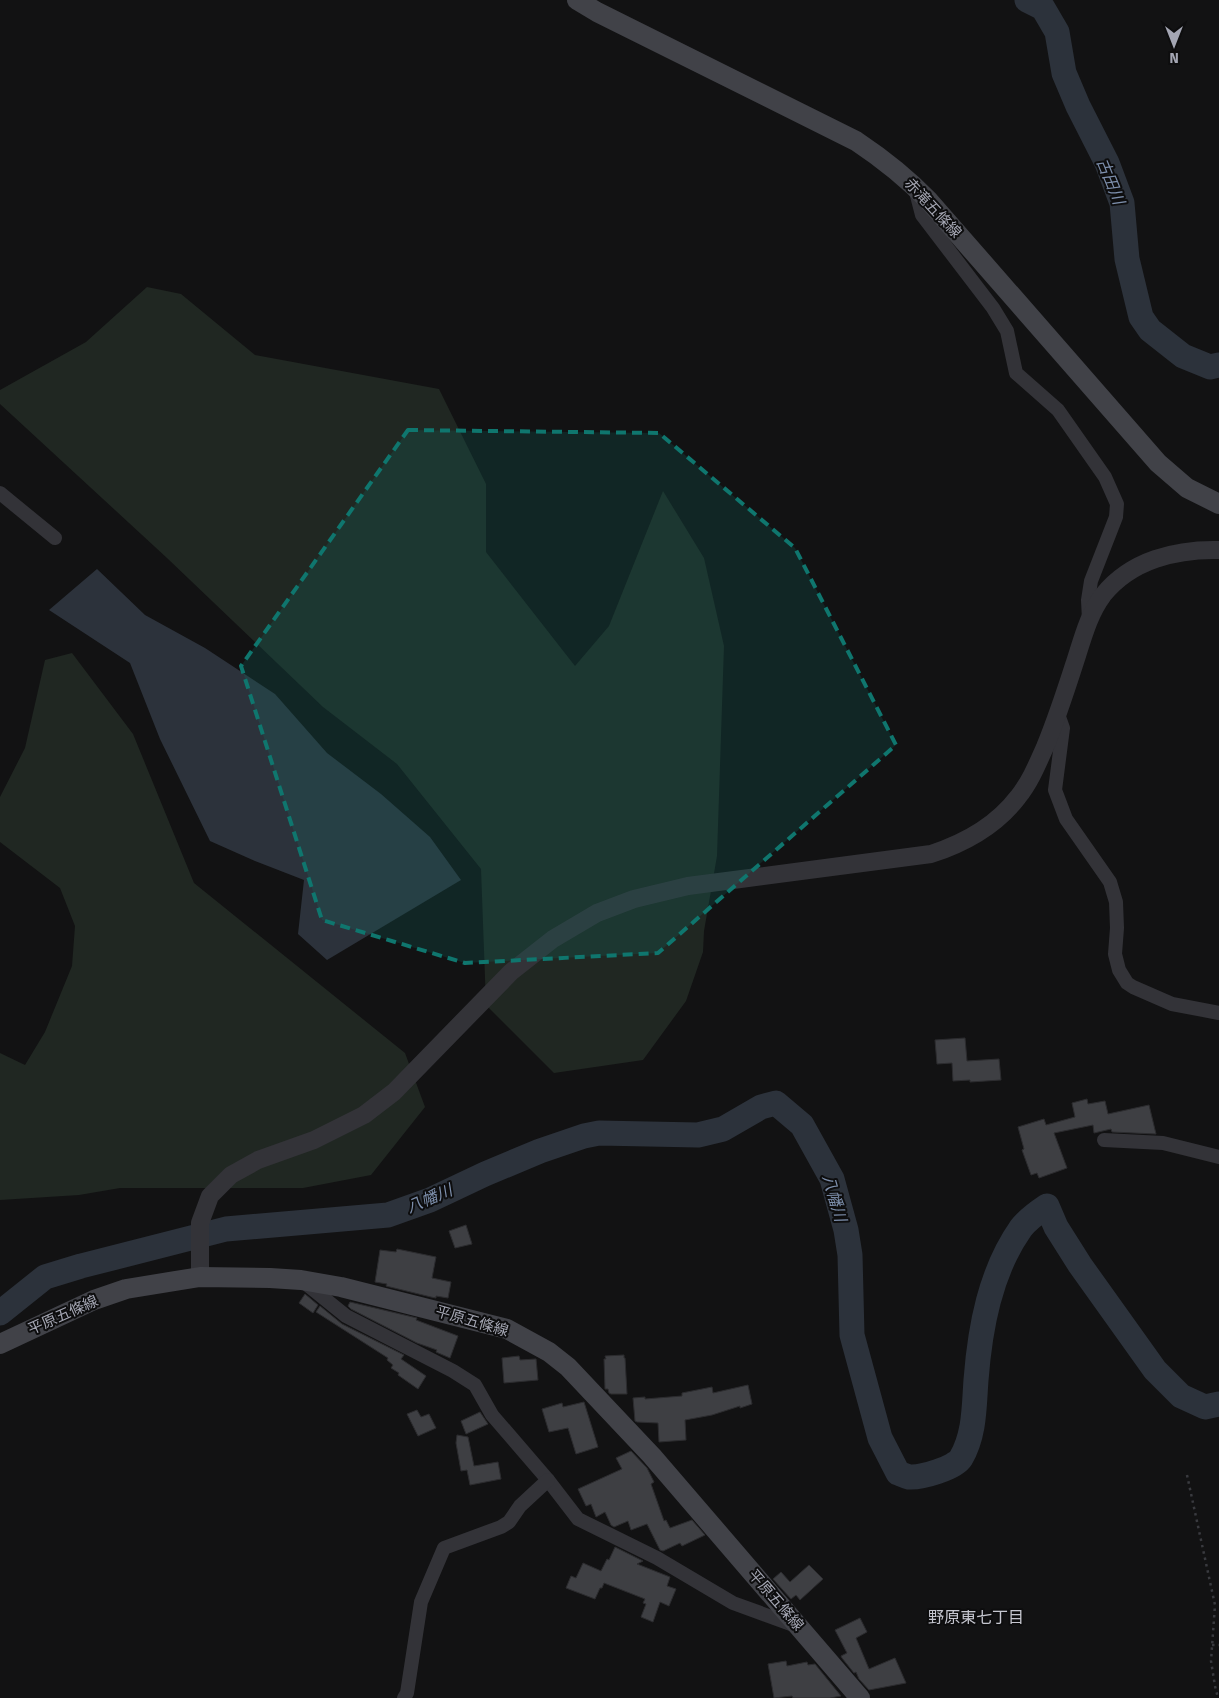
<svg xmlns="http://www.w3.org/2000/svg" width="1219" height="1698" viewBox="0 0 1219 1698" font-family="'Fira Sans','Noto Sans JP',sans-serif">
  <rect width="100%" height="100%" fill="#121213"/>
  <g fill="#202722">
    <polygon points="147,287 181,294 255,355 439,389 486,484 486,552 575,666 609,626 663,491 704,558 724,646 717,856 704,931 703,952 686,1001 643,1060 554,1073 486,1005 481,869 397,764 323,707 167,558 0,404 0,390 86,342"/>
    <polygon points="72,653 133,734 194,883 405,1053 425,1107 371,1175 303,1188 120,1188 79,1195 0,1200 0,1053 25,1065 45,1032 72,966 75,926 60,888 0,842 0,797 25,748 45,660"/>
  </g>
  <polygon fill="#2c323b" points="97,569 145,615 205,648 275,694 327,753 381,794 430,837 461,880 327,960 298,934 304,880 255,861 210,841 160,739 130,663 49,610"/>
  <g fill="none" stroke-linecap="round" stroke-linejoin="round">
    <g stroke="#2c323b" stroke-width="25">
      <polyline points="1027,0 1043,8 1057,32 1064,73 1078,106 1107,163 1122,203 1127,259 1141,317 1150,330 1183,356 1210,367 1219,365"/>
      <path d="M0,1313L45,1277L81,1266L226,1229L388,1215L430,1200L485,1174L540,1151L584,1136L599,1133L698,1135L723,1129L761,1107L776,1103L802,1125L832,1179L846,1230L850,1255L852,1335L880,1438L898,1473C901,1474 905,1476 909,1477C921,1478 955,1468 961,1458C975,1434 974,1406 976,1380C980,1328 990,1272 1021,1228C1028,1219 1038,1212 1047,1206L1056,1227L1080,1265L1155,1370L1181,1396L1205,1407L1219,1404"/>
    </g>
  </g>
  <g fill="#3e3f43" stroke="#2c2c2f">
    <polygon points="965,1038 967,1061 999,1059 1001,1080 970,1082 970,1080 953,1081 952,1063 937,1064 935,1040"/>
    <polygon points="1087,1099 1088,1104 1105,1101 1108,1114 1149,1105 1156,1134 1112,1132 1111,1129 1094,1133 1093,1125 1054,1133 1067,1168 1039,1178 1037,1173 1031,1175 1022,1150 1024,1149 1018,1127 1044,1119 1046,1125 1075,1117 1072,1103"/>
    <polygon points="466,1225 472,1244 455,1248 449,1231"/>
    <polygon points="397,1249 436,1257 432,1278 451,1282 448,1298 436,1296 436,1298 431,1297 386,1286 387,1284 375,1282 380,1250 396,1252"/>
    <polygon points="305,1294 318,1305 313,1313 299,1303"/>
    <polygon points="350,1302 417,1318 416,1320 458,1336 450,1358 436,1352 437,1350 417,1343 351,1309 348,1306"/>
    <polygon points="320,1306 342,1324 404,1355 401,1359 426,1376 418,1389 398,1375 399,1373 391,1368 393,1365 387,1360 388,1358 316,1312"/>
    <polygon points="624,1355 624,1358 625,1358 627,1394 611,1394 609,1393 608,1389 605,1389 604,1359 606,1359 605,1356"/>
    <polygon points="519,1356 520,1360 536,1359 538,1380 504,1383 502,1358"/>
    <polygon points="748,1385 752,1404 740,1408 740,1406 712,1415 685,1420 686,1440 659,1442 658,1423 637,1422 635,1421 633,1398 645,1397 645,1399 682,1396 682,1393 712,1387 713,1393"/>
    <polygon points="584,1402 598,1447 576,1454 568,1428 549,1432 542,1409 562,1403 563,1407"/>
    <polygon points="417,1410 421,1417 429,1414 436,1428 418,1436 407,1414"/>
    <polygon points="480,1412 488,1424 466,1434 461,1421"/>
    <polygon points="457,1435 468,1437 474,1466 498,1462 501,1479 470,1485 467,1470 461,1471 456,1443"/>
    <polygon points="631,1451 647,1468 654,1482 651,1484 664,1521 666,1520 670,1528 692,1520 705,1535 682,1546 680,1543 663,1551 660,1550 647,1524 631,1530 628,1521 614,1527 611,1525 605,1512 596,1517 591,1504 586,1506 578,1489 622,1469 616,1458"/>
    <polygon points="615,1547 643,1561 637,1564 670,1577 667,1586 676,1589 669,1606 660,1602 653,1622 641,1617 646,1604 643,1603 645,1599 604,1583 602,1588 600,1588 595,1599 566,1588 571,1576 576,1578 583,1563 601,1571 607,1559 609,1560"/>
    <polygon points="809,1565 823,1579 800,1600 796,1595 791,1599 773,1579 781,1572 790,1582"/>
    <polygon points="860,1618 867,1632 856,1638 869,1669 895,1658 906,1683 869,1690 859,1679 856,1672 854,1673 842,1658 841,1656 847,1653 835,1630"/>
    <polygon points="786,1661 787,1666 807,1662 808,1665 815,1664 841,1696 830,1698 793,1698 792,1696 774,1698 768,1664"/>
  </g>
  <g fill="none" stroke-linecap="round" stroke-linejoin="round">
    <g stroke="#393a3f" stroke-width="2.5" stroke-dasharray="2.5 4" stroke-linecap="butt">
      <polyline points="1187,1475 1215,1605 1211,1661 1215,1686 1218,1698"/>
      <polyline points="1212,1645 1219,1645"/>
    </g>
    <g stroke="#333338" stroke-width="14">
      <polyline points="915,188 922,215 993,308 1007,331 1016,373 1058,410 1105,477 1117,504 1116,517 1091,581 1088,600 1089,620"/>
      <polyline points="0,493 55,538"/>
      <polyline points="1058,714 1063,728 1055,790 1066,819 1110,882 1116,902 1117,928 1115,954 1119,970 1127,983 1133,987 1172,1004 1219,1013"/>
      <polyline points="1104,1140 1163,1143 1219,1157"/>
      <polyline points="304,1282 346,1316 453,1371 475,1385 492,1415 548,1480 578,1519 657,1558 733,1603 796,1626"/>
      <polyline points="404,1698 407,1693 421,1602 444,1548 501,1527 509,1522 520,1506 548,1480"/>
    </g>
    <path stroke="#333338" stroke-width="18" d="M200,1277V1223L210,1196L231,1175L258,1160L314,1140L364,1115L394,1092L511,972L553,939L597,913L634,899L688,886L931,854C965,843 996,826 1018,797C1030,782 1037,765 1045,747C1056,720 1065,693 1074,665C1082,641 1088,615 1103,595C1131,560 1176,549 1219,550"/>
    <g stroke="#414248" stroke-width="20">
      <path d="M577,0L597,12L856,141C883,159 907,178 929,201L1158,463L1187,488L1219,504"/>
      <polyline points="0,1344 94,1300 126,1289 200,1277 270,1278 301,1280 341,1287 507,1329 549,1352 568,1367 652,1456 860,1698"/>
    </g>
  </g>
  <path fill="#0f766e" fill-opacity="0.2" stroke="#0f766e" stroke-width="4" stroke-dasharray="10 6" stroke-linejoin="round" d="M408,430L659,433L795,548L896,745L658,953L465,963L322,920L241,666Z"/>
  <g text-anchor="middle" stroke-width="4" stroke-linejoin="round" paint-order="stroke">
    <g font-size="15" fill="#a4a6b3" stroke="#0d0d0e">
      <text transform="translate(933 208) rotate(47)" y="5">赤滝五條線</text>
      <text transform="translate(63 1315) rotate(-24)" y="5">平原五條線</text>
      <text transform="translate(472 1321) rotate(16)" y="5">平原五條線</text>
      <text transform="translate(776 1600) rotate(49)" y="5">平原五條線</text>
    </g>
    <g font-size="16" font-style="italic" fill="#7d8fac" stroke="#0d0d0e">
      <text transform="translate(1111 181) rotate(68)" y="6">古田川</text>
      <text transform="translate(429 1198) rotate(-23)" y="6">八幡川</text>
      <text transform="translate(835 1198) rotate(74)" y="6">八幡川</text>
    </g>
    <g font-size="16" fill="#c5c6cf" stroke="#0d0d0e">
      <text x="976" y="1623">野原東七丁目</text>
    </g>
  </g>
  <g transform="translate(1174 45) rotate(180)" stroke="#0d0d0e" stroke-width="4" paint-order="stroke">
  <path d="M0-4L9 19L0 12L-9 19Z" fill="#a4a6b3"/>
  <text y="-8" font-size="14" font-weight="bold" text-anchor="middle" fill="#a4a6b3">N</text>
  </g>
</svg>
